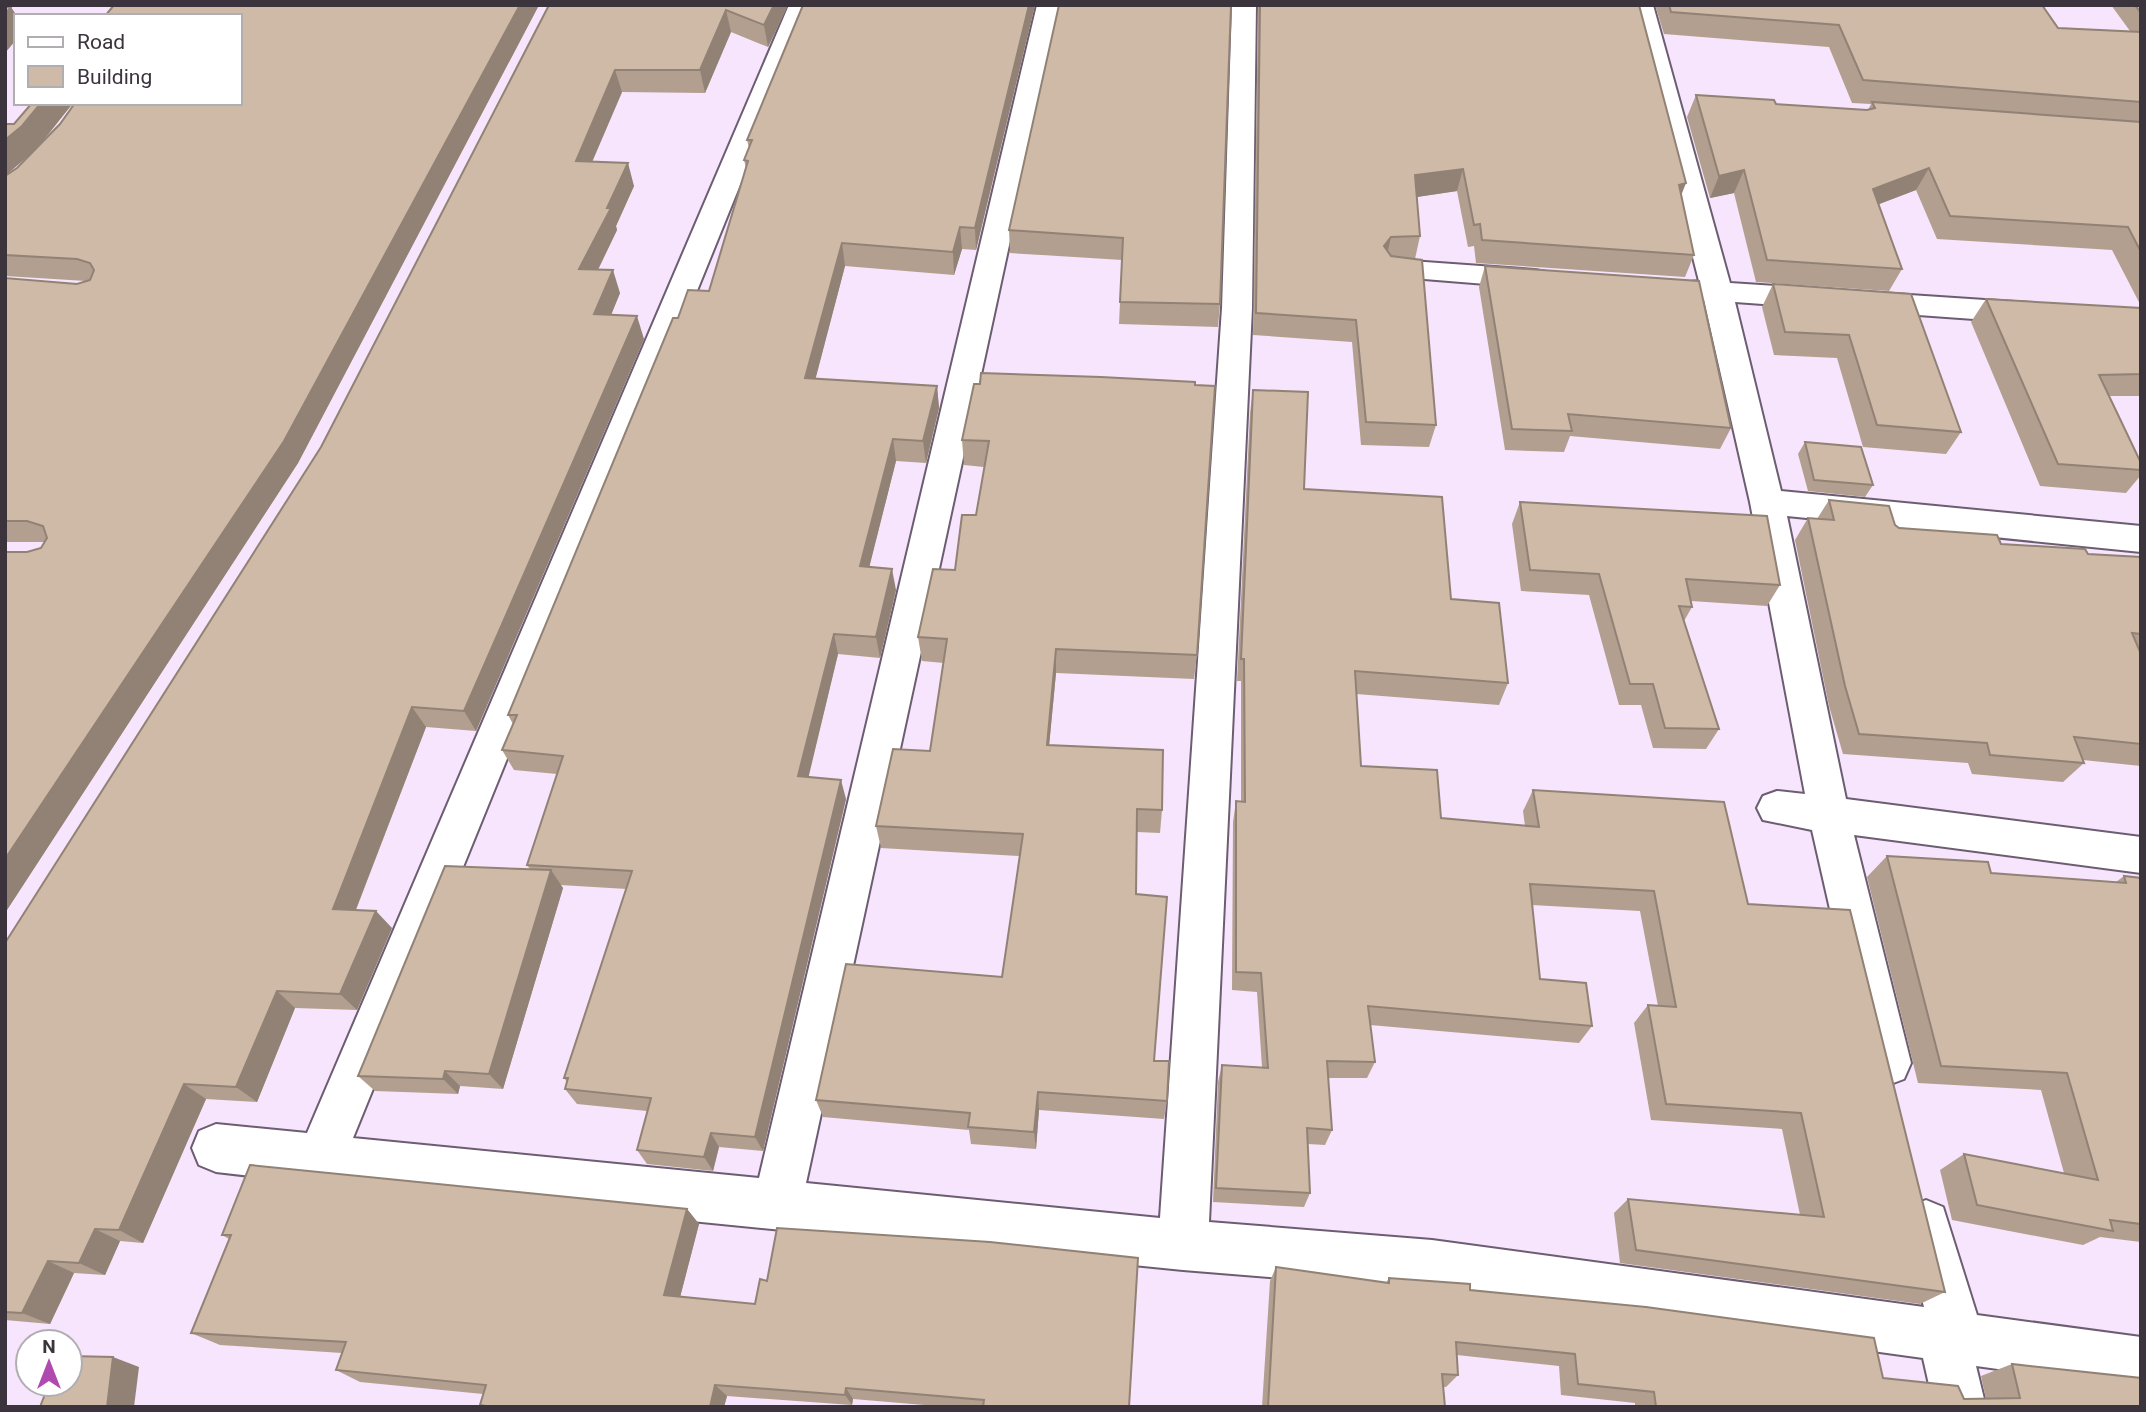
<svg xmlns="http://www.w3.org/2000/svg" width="2146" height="1412" viewBox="0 0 2146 1412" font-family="Roboto,sans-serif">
  <rect width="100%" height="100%" fill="#f6e5fc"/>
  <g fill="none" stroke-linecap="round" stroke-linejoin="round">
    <defs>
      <g id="street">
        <polygon points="789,5 813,5 353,1138 759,1178 1037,5 1061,5 806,1183 1160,1218 1222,308 1232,5 1256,5 1252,308 1209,1222 1432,1240 1924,1307 1902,1224 1909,1207 1926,1200 1943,1207 1977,1315 2141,1337 2141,1389 1976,1366 1986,1407 1934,1407 1923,1358 1432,1290 1183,1270 320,1184 216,1172 199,1165 192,1148 199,1131 216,1124 307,1133"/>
        <polygon points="1629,5 1653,5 1730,283 2030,303 2041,306 2045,313 2041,320 2030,323 1735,302 1781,491 2141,526 2141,552 1787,516 1846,799 2141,837 2141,873 1854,835 1911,1063 1904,1079 1888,1085 1872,1079 1865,1063 1812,830 1763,820 1757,808 1763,796 1777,791 1805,794 1750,502 1704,300 1681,297 1677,290 1681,283 1699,281"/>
        <polygon points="1397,260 1535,270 1546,272 1550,279 1546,286 1535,288 1387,276 1382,269 1387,262"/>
      </g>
    </defs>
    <use href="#street" stroke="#6c5d71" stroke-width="4"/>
    <use href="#street" fill="#fff" fill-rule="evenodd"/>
  </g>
  <g fill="#b29f90" fill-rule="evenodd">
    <path d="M114,5H539L298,463L5,913V552H27L41,548L44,542H5V278L77,284L86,281L5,276V124H14L32,103H73L40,145L240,103ZM33,152L17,168L6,175Z"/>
    <polygon points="549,5 788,5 768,47 731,32 705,93 622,92 592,162 634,186 616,226 617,230 598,270 620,293 611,315 644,339 476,731 426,727 356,910 392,928 357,1010 295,1008 257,1102 206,1099 143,1243 120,1241 105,1275 74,1273 50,1324 5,1320 5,943 321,447"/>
    <polygon points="1035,5 976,250 962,249 954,275 845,266 815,379 937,386 939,408 926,463 896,461 869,567 896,590 880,658 838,654 808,777 846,799 763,1151 719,1147 713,1171 647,1164 637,1150 647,1111 577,1104 565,1089 567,1082 564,1078 627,889 560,885 563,888 503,1089 460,1086 458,1094 375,1091 358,1076 530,869 527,865 557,774 514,770 502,750 513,724 508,715 678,318 709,291 746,168 744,160 749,148 747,140"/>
    <polygon points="1059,5 1220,304 1218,327 1119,324 1122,260 1010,253 1009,230"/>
    <polygon points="1258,5 1639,5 1694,255 1685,277 1476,263 1474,246 1468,247 1457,191 1417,197 1420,236 1415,259 1436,425 1429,447 1361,445 1352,342 1253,335"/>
    <polygon points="1655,5 2042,5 2058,28 2130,31 2111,5 2141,5 2141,306 2112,250 1937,239 1916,190 1879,204 1902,269 1889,291 1756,282 1734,193 1710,198 1687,117 1696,95 1776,104 1868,110 1871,104 1852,103 1829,47 1664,34"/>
    <polygon points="1485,266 1731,428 1720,449 1570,436 1564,452 1505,450 1479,287"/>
    <polygon points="1773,284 1911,294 1961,432 1946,454 1863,447 1837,358 1774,355 1762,307"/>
    <polygon points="1986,299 2141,308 2141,396 2109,396 2141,463 2141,475 2126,493 2040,486 1971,322"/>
    <polygon points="974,384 1197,655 1194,679 1056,673 1049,745 1162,810 1160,833 1137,832 1136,894 1154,1061 1167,1101 1164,1119 1039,1110 1036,1149 971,1144 969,1130 823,1117 816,1100 1002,977 1020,856 881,848 876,826 930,751 944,663 922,661 918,637 955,570 976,515 984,467 964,465 962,440"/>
    <polygon points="1253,390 1304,489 1451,599 1508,683 1499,705 1356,694 1361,766 1441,818 1525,826 1523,811 1533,790 1748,904 1945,1292 1920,1304 1620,1263 1614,1213 1628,1199 1800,1215 1782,1129 1651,1120 1634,1023 1648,1005 1658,1006 1640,911 1532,905 1540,979 1592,1026 1579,1043 1370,1025 1375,1062 1367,1078 1328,1078 1332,1130 1325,1145 1308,1144 1310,1193 1304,1207 1213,1202 1218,1082 1222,1065 1262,1067 1257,992 1232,990 1233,822 1236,801 1241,802 1241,681 1237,681 1250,413"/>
    <polygon points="1805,442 1873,485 1865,497 1808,491 1798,454"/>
    <polygon points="1829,500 1895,525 1899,528 2001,544 2088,554 2141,557 2141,766 2083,760 2084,763 2063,782 1972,774 1968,763 1843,754 1829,706 1795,540 1808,518 1817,519"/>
    <polygon points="1520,502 1780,585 1767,606 1691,601 1692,607 1684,621 1719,729 1706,749 1653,748 1641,705 1619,705 1589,595 1521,591 1512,524"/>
    <polygon points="1887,856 1991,873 2116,882 2124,876 2141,878 2141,1242 2100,1237 2083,1245 1952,1220 1940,1170 1964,1154 2064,1173 2041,1090 1918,1083 1867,877"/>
    <polygon points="687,1209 699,1224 680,1297 1129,1407 948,1407 853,1399 852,1405 727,1396 724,1407 483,1407 480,1405 483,1394 360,1382 336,1370 342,1353 220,1345 191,1333 229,1239 222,1235"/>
    <polygon points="1276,1267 1386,1283 1389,1278 1470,1290 1883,1378 1964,1399 1986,1399 1981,1376 2012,1364 2141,1407 1635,1407 1635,1403 1561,1395 1559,1366 1457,1355 1458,1375 1446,1387 1443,1387 1445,1407 1262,1407 1270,1281"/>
  </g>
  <g fill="#918275">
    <polygon points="520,5 539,5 298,463 5,913 5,859"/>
    <polygon points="774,5 788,5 768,47 764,25"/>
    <polygon points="1029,5 1035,5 976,250 975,228"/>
    <polygon points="11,7 17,16 16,16 16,40 5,53 5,14"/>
    <polygon points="726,10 731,32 705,93 700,70"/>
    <polygon points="615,70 622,92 583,183 576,161"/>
    <polygon points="41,103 73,103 37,148 5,176 5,140"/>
    <polygon points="628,163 634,186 616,226 617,230 587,292 579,269"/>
    <polygon points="1929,168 1916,190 1861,211 1873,189"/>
    <polygon points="1463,169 1457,191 1410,198 1415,175"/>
    <polygon points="1744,170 1734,193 1710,198 1719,176"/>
    <polygon points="1686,183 1677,206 1679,185"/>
    <polygon points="960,227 962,249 954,275 953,252"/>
    <polygon points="1391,237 1386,259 1384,246"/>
    <polygon points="842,243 845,266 810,400 805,378"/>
    <polygon points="613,270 620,293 602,337 594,314"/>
    <polygon points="637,316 644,339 476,731 464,711"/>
    <polygon points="937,386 939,408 926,463 923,441"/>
    <polygon points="893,439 896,461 864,588 860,566"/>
    <polygon points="892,569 896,590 880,658 876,637"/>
    <polygon points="834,634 838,654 804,796 798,776"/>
    <polygon points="1056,649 1056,673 1047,768 1047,745"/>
    <polygon points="412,707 426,727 349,927 333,909"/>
    <polygon points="841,780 846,799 763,1151 755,1137"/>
    <polygon points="551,870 563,888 503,1089 489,1074"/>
    <polygon points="376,911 392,928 357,1010 340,994"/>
    <polygon points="277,991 295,1008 257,1102 236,1087"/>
    <polygon points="445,1071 460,1086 458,1094 443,1079"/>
    <polygon points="184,1084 206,1099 143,1243 119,1230"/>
    <polygon points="1038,1092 1039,1110 1036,1149 1034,1132"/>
    <polygon points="711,1133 719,1147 713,1171 704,1157"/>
    <polygon points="687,1209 699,1224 677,1309 664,1295"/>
    <polygon points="95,1229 120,1241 105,1275 79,1263"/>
    <polygon points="48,1261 74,1273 50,1324 22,1313"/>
    <polygon points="113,1357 139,1367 134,1407 107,1407"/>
    <polygon points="715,1385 727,1396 724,1407 710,1407"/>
    <polygon points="846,1388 853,1399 852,1405 845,1395"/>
  </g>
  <g fill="#cfb9a7" stroke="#918275" stroke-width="2">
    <polygon points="114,5 520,5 284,441 5,859 5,552 27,552 41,548 47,538 43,526 27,521 5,521 5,278 77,284 90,280 94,270 90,263 77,259 5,255 5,176 17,168 60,124 75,103 240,103 240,16 105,16"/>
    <polygon points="549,5 774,5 764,25 726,10 700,70 615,70 576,161 628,163 607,208 611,208 579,269 613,270 594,314 637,316 464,711 412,707 333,909 376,911 340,994 277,991 236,1087 184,1084 119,1230 95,1229 79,1263 48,1261 22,1313 5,1312 5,943 321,447"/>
    <polygon points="803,5 1029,5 975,228 960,227 953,252 842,243 805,378 937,386 923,441 893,439 860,566 892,569 876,637 834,634 798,776 841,780 755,1137 711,1133 704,1157 637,1150 651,1098 565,1089 568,1078 564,1078 632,871 527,865 563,756 502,750 517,715 508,715 673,318 678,318 688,290 709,291 748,161 744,160 752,140 747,140"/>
    <polygon points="1059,5 1231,5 1220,304 1120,302 1123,238 1009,230"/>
    <polygon points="1260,5 1639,5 1686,183 1679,185 1694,255 1482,240 1480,224 1474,225 1463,169 1415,175 1420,236 1391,237 1384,246 1391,256 1422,260 1436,425 1366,422 1356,320 1256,313"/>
    <polygon points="1669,5 2042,5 2058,28 2141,32 2141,102 1863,80 1839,25 1671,12"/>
    <polygon points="2135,5 2141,5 2141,13"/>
    <polygon points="5,7 11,7 5,14"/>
    <polygon points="1696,95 1774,100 1776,104 1867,110 1875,108 1872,102 2141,122 2141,252 2128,227 1950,216 1929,168 1873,189 1902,269 1767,260 1744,170 1719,176"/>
    <polygon points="32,103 41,103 22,126 5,140 5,124 14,124"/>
    <polygon points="1485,266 1699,281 1731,428 1568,414 1572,431 1512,429"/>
    <polygon points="1773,284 1911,294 1961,432 1877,425 1849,335 1785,332"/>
    <polygon points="1986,299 2141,308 2141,374 2099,375 2141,463 2141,470 2058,464"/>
    <polygon points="981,373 1101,377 1195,382 1195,385 1215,386 1197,655 1056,649 1047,745 1163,750 1162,810 1137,809 1136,894 1167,897 1154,1061 1169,1061 1167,1101 1038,1092 1034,1132 968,1127 970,1113 816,1100 846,964 1002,977 1023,834 876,826 893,749 930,751 947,639 918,637 933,569 955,570 962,515 976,515 989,441 962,440 974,384 980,384"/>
    <polygon points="1253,390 1308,392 1304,489 1442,497 1451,599 1499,603 1508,683 1355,671 1361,766 1437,770 1441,818 1539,827 1533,790 1724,802 1748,904 1850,910 1945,1292 1636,1250 1628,1199 1824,1217 1801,1113 1666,1104 1648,1005 1676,1007 1654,891 1530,884 1540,979 1586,983 1592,1026 1368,1006 1375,1062 1327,1061 1332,1130 1307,1128 1310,1193 1216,1188 1222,1065 1268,1068 1261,973 1236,972 1236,801 1245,802 1244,659 1241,659"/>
    <polygon points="1805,442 1861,447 1873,485 1814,480"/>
    <polygon points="1829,500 1889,506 1895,525 1899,528 1997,535 2001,544 2085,549 2088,554 2141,557 2141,634 2132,633 2141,654 2141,744 2074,737 2084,763 1990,755 1987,743 1859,734 1845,686 1808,518 1834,520"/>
    <polygon points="1520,502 1767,516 1780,585 1686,579 1692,607 1679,606 1719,729 1665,728 1653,684 1630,684 1599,574 1530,570"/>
    <polygon points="1887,856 1988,862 1991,873 2126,883 2124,876 2141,878 2141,1224 2110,1220 2113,1231 1977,1205 1964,1154 2098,1180 2067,1073 1941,1066"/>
    <polygon points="445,866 551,870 489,1074 445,1071 443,1079 358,1076"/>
    <polygon points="250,1165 687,1209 664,1295 755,1304 760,1279 767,1281 777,1228 990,1242 1138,1258 1129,1407 983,1407 984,1400 846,1388 845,1395 715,1385 710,1407 491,1407 480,1405 486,1385 336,1370 346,1342 191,1333 231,1235 222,1235"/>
    <polygon points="1276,1267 1389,1283 1389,1278 1470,1284 1470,1290 1646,1307 1874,1338 1883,1378 1958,1386 1964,1399 2020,1398 2012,1364 2141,1378 2141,1407 1656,1407 1654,1392 1578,1384 1575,1354 1456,1342 1458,1375 1442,1374 1445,1407 1268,1407"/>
    <polygon points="70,1356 113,1357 107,1407 40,1407 49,1384 70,1384"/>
  </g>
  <rect width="2146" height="1412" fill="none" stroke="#3b343d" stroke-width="14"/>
  <rect x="14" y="14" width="228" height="91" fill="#ffffff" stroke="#b1aeb1" stroke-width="2"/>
  <rect x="28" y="37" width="35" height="10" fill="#ffffff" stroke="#b1aeb1" stroke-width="2"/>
  <text x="77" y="49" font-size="21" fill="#3b343d">Road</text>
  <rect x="28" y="66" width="35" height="21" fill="#cfb9a7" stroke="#b1aeb1" stroke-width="2"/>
  <text x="77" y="84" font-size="21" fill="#3b343d">Building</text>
  <g transform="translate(49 1363)"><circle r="33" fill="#ffffff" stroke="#b1aeb1" stroke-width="2"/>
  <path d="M0-5L12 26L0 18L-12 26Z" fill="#af4aaf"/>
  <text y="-10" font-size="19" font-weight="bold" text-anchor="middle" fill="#3b343d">N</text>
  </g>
</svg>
